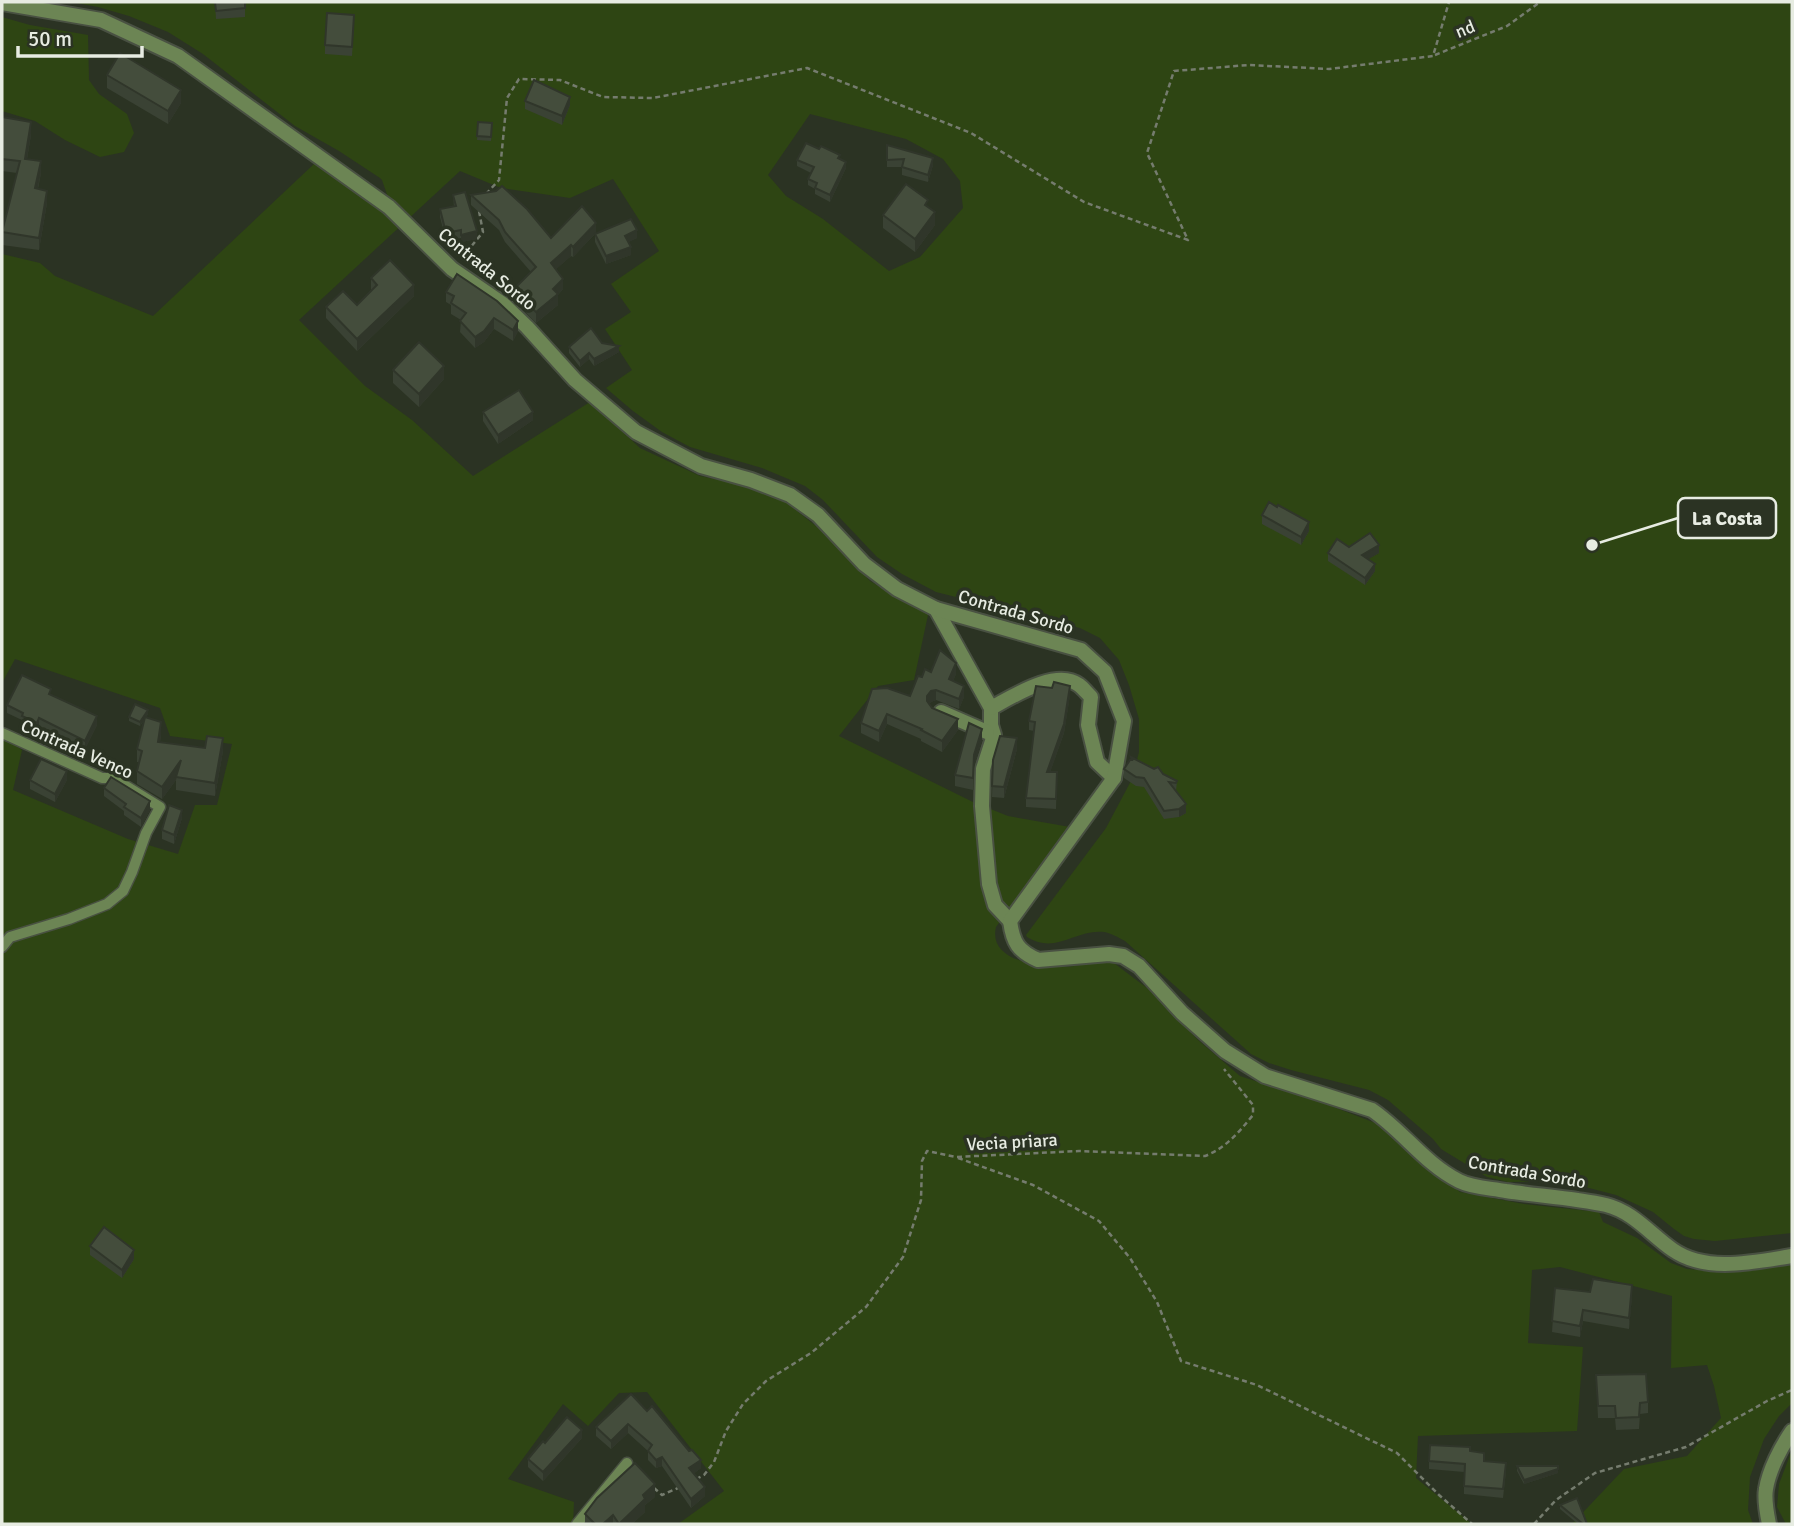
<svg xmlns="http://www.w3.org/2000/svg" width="1794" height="1526" viewBox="0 0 1794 1526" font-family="Signika,sans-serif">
  <rect width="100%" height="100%" fill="#2b3323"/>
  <g fill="#2e4513" fill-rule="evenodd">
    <path d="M71,2H1792V1233L1715,1241L1694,1239L1684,1236L1674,1229L1653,1212L1616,1195L1562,1181L1508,1182L1487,1177L1441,1149L1433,1139L1388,1100L1369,1090L1291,1070L1269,1063L1251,1054L1125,941C1119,938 1111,933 1104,932C1075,929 1056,955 1027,937L1026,935L1106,828L1132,779L1139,752V719L1129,685L1119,660L1100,638L1080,628L936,592L902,574L877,557L823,500L805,486L762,468L690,447L662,432L633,411L606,388L632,370L605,329L631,312L611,284L659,251L613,179L570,198L501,188L460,171L299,320L365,386L412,420L473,476L590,402L640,448L700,476L772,491L817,527L870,581L928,615L914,680L878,686L839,736L973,802L1008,816L1070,827L996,927C988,961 1038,966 1061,967C1077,967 1094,962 1110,960L1147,988L1198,1040L1240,1076L1331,1106L1378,1124L1460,1192L1524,1204L1599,1212L1603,1222L1637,1238L1671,1263L1687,1269L1714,1271L1792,1263V1403L1779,1416L1764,1439L1750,1477L1748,1510L1753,1524H1572L1624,1469L1687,1456L1721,1418L1714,1386L1707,1365L1671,1368L1672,1296L1560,1267L1532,1270L1528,1343L1583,1347L1577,1431L1418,1436L1416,1478L1472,1524H678L724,1491L647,1392L619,1393L588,1426L563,1404L508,1479L574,1502L573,1524H2V736L22,750L13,790L128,839L178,854L195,805H217L232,744L170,736L160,708L15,659L2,683V254L40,263L55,276L153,316L315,163L365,193L398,226L382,180L380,178L339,151L295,126L203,54L168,32L129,16L98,7ZM810,114L906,139L943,159L960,181L963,208L920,257L889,271L823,219L786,196L768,175Z"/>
    <polygon points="2,17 30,25 88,35 89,80 99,94 127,114 134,133 124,152 100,157 65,140 35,121 2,111"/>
    <polygon points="1792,1450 1792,1524 1786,1524 1777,1507 1779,1484"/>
  </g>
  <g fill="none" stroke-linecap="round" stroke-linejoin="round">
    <defs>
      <g id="service">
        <polyline points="2,733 102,778 113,778 160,807 146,833 132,872 123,891 107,904 69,919 10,937 2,947"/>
        <polyline points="577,1524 627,1463"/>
      </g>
      <g id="minor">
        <polyline points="936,609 991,708 991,725 994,735 983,769 982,806 989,884 995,905 1010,921"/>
        <path d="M991,708C1012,697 1056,668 1079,685C1083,688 1087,693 1091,697L1088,725L1097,762L1114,778"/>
        <polyline points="941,712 987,732"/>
      </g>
      <g id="tertiary">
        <path d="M2,3L101,20L178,56L389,207L452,269L503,304L527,327L575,380L636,432L701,466L751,480L790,495L818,515L864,564L897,589L936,609L1081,650L1105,672L1124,721L1114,778L1010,921C1013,943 1018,951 1038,960L1109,954L1123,956L1139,966L1182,1013L1225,1051L1265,1076L1372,1110C1403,1131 1425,1164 1459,1181C1473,1188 1490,1188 1506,1191C1539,1196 1574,1198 1606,1205C1634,1212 1651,1235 1673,1250C1706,1273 1754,1262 1792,1256"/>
        <path d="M1769,1524C1767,1514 1764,1500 1766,1489C1769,1470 1781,1447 1792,1431"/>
      </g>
    </defs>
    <use href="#service" stroke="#495142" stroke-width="13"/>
    <use href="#minor" stroke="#495142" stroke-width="18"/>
    <use href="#tertiary" stroke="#495142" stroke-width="18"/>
    <g stroke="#757c6e" stroke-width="2.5" stroke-dasharray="5 3.5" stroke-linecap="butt">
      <polyline points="1435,55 1507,26 1540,2"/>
      <polyline points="486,194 499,180 507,98 519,79 560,80 603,97 653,98 807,68 971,133 1084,202 1188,240 1147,153 1174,71 1249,65 1329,69 1433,56 1449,2"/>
      <polyline points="461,259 483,232 479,211"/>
      <polyline points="958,1158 1033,1185 1099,1221 1130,1258 1157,1302 1181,1361 1257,1385 1397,1453 1439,1495 1472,1524"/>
      <path d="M696,1479L704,1475L714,1462L726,1431L743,1404L766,1381L811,1353L866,1307L903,1257L921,1200L922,1161L927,1151L956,1157L1079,1151L1205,1156C1226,1148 1239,1132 1253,1115V1105L1224,1069"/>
      <polyline points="654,1488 662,1495 678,1488"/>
      <polyline points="1534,1524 1556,1500 1595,1473 1686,1447 1767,1401 1792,1390"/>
    </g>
    <use href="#service" stroke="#6c8554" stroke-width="10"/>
    <use href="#minor" stroke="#6c8554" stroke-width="14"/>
    <use href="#tertiary" stroke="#6c8554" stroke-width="14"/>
  </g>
  <g fill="#3a4234">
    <polygon points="215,2 245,2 245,17 216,19"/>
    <polygon points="354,24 352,56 325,54 325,45"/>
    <polygon points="107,75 181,103 168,124 107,88"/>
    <polygon points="525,101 570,105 562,125 525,109"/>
    <polygon points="2,117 31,135 27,159 41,173 38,189 47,203 39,250 2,245 2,232 17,173 2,171"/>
    <polygon points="478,122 492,123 491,141 477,140"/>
    <polygon points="887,145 933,165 928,182 902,175 902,167 887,167"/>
    <polygon points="840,159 846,168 830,202 815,194 815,189 808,185 808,179 811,173 797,166 797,160"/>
    <polygon points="453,195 477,239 461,242 461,238 446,241 440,217 440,209 454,207"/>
    <polygon points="471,195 551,238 596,233 637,238 628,242 631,255 606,264 595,242 595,234 573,257 571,256 556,269 563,289 558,295 558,305 536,323 513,300 513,290 531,272 505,242 499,230 471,205"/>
    <polygon points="883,215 935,225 915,252 883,228"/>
    <polygon points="371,278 414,296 357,351 326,318 326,307 357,305 371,290"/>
    <polygon points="446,292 518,331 513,341 494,329 484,342 475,348 460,332 461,320 451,314 451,305 446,302"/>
    <polygon points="602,343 619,352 594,366 589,359 580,367 569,353 569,347"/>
    <polygon points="393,370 444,379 419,407 393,383"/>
    <polygon points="483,412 533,420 498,444 483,421"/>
    <polygon points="1262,515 1309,531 1301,545 1262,524"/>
    <polygon points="1349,547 1379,553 1368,559 1375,571 1365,585 1328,561 1328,553"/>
    <polygon points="931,672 956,674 953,681 964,697 959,709 936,700 931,702 929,704 958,730 942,752 921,741 921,739 887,724 879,742 861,733 861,723 910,696 922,677"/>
    <polygon points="51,695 97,725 85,749 39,727 37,732 22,724 22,720 7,713 7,705"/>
    <polygon points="1070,695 1064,733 1050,772 1057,772 1056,809 1026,807 1026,798 1034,731 1029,730 1029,721"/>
    <polygon points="148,714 146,717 161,735 160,742 223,751 215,796 176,790 176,780 162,799 137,784 137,771 139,762 137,762 137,749 145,719 140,726 129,721 129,717"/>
    <polygon points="982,740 974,766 973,790 955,786 955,775"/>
    <polygon points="1017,749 1004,798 992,797 993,760"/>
    <polygon points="1131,757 1177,781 1176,791 1186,813 1179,817 1164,819 1144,787 1136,786 1124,778 1124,769 1131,760"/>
    <polygon points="30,780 67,780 55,802 30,789"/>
    <polygon points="104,788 150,810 141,827 124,815 124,811 104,796"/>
    <polygon points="182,818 174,844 162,839 162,830"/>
    <polygon points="90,1246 134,1259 122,1278 90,1255"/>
    <polygon points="1555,1288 1632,1296 1629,1329 1583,1321 1580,1337 1552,1332"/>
    <polygon points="1596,1375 1648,1402 1648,1413 1640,1414 1639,1429 1616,1430 1615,1418 1598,1418"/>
    <polygon points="631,1394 701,1468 693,1474 705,1496 691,1508 662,1466 656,1468 648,1460 648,1451 628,1433 611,1449 596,1436 596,1427"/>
    <polygon points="582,1438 543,1481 528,1467 528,1459 545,1443"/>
    <polygon points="1470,1451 1484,1461 1506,1471 1503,1498 1464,1494 1464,1472 1429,1469 1429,1461"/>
    <polygon points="1517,1466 1558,1473 1524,1484 1517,1471"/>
    <polygon points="655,1497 645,1505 645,1512 632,1524 585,1524 585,1514"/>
    <polygon points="1560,1505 1587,1524 1578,1524 1560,1509"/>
  </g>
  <g fill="#30362a">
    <polygon points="181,90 181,103 168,124 168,111"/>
    <polygon points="570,97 570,105 562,125 562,116"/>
    <polygon points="31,122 31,135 25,171 25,159"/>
    <polygon points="933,158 933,165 928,182 928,175"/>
    <polygon points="41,161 41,173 35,200 35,188"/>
    <polygon points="846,162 846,168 830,202 830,195"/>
    <polygon points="47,191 47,203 39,250 39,238"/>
    <polygon points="935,212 935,225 915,252 915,239"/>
    <polygon points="596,223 596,233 573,257 573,247"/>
    <polygon points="637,230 637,238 625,244 625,236"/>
    <polygon points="477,231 477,239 461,242 461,235"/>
    <polygon points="571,245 571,256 551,274 551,263"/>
    <polygon points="631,247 631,255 606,264 606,256"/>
    <polygon points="563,279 563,289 558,295 558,305 536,323 536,312 553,289"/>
    <polygon points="414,285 414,296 357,351 357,339"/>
    <polygon points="494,318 494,329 484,342 475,348 475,337"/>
    <polygon points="518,321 518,331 513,341 513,330"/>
    <polygon points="619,346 619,352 594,366 594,359"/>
    <polygon points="589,353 589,359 580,367 580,361"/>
    <polygon points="444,366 444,379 419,407 419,394"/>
    <polygon points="533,412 533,420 498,444 498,435"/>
    <polygon points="1309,522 1309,531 1301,545 1301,537"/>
    <polygon points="1379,545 1379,553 1362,563 1362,555"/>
    <polygon points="1375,564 1375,571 1365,585 1365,578"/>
    <polygon points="956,663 956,674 949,690 949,679"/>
    <polygon points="964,686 964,697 959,709 959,699"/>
    <polygon points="1070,686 1070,695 1064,733 1047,781 1047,772"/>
    <polygon points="936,690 936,700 931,702 927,707 927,696 931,691"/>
    <polygon points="148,710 148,714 140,726 140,722"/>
    <polygon points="887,714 887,724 879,742 879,731"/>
    <polygon points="97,716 97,725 85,749 85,741"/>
    <polygon points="39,718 39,727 37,732 37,723"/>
    <polygon points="958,719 958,730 942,752 942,741"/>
    <polygon points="161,722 161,735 158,755 158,742"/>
    <polygon points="982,729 982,740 974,766 973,790 974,755"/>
    <polygon points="223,738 223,751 215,796 215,783"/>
    <polygon points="1017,738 1017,749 1004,798 1004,787"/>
    <polygon points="181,760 176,780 162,799 162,787"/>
    <polygon points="67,771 67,780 55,802 55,794"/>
    <polygon points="150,801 150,810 141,827 141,818"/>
    <polygon points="1186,804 1186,813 1179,817 1179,809"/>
    <polygon points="182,810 182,818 174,844 174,835"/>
    <polygon points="134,1250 134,1259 122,1278 122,1270"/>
    <polygon points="1632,1285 1632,1296 1629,1329 1629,1318"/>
    <polygon points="1583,1310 1583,1321 1580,1337 1580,1326"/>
    <polygon points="628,1424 628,1433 611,1449 611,1441"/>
    <polygon points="582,1430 582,1438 543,1481 543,1472"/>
    <polygon points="662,1457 662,1466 656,1468 656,1460"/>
    <polygon points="701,1460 701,1468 689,1477 689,1468"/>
    <polygon points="1558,1469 1558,1473 1524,1484 1524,1480"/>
    <polygon points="655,1484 655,1497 645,1505 645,1512 632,1524 619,1524 643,1495"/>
    <polygon points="705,1487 705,1496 691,1508 691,1499"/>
    <polygon points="613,1515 613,1524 603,1524"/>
  </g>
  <g fill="#444d3c" stroke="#30362a" stroke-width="2">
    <polygon points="215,2 245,2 245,8 216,11"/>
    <polygon points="327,13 354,15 352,47 325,45"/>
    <polygon points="120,53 181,90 168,111 107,75"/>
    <polygon points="534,80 570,97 562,116 525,101"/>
    <polygon points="2,117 31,122 25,159 41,161 35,188 47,191 39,238 2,232 20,161 2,159"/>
    <polygon points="478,122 492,123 491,137 477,136"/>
    <polygon points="806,143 819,149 821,146 840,155 838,158 846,162 830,195 815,188 817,183 808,179 814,167 797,160"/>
    <polygon points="887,145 933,158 928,175 902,167 904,159 887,160"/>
    <polygon points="906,184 928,200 925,205 935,212 915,239 883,215"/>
    <polygon points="502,186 527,209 551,238 582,206 596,223 573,247 571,245 551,263 563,279 553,289 558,294 536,312 513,290 536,267 505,232 499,220 471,195 496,191"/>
    <polygon points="465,192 477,231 461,235 461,230 446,233 440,209 456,206 453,195"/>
    <polygon points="631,219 637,230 625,236 631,247 606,256 595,234"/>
    <polygon points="390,260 414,285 357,339 326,307 343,291 357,305 377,285 371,278"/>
    <polygon points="457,274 497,301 518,321 513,330 494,318 484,331 475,337 460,321 466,313 451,303 454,296 446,292"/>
    <polygon points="591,328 602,343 619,346 594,359 589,353 580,361 569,347"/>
    <polygon points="419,342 444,366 419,394 393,370"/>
    <polygon points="519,390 533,412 498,435 483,412"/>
    <polygon points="1269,502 1277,507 1278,505 1309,522 1301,537 1262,515"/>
    <polygon points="1370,533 1379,545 1362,555 1375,564 1365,578 1328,553 1337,539 1349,547"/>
    <polygon points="940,650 956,663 949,679 964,686 959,699 936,690 931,691 927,696 927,701 932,708 958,719 942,741 921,730 922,729 887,714 879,731 861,723 872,689 887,688 910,696 918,676 922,677 925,669 931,672"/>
    <polygon points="22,675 51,689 49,694 97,716 85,741 39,718 37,723 22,716 23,713 7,705"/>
    <polygon points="1054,682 1070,686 1064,724 1047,772 1057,772 1056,799 1026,798 1035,722 1029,721 1036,686 1052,688"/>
    <polygon points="135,704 148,710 140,722 129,717"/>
    <polygon points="145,717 161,722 158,742 205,748 207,736 223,738 215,783 176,777 181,760 162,787 137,771 142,751 137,749"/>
    <polygon points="969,723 982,729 974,755 973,778 955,775"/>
    <polygon points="1000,736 1017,738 1004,787 992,786 993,760"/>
    <polygon points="1131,757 1154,769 1158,767 1163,774 1177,781 1176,783 1169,782 1186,804 1179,809 1164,811 1144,778 1136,777 1124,769 1130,760 1132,760"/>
    <polygon points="41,759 67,771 55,794 30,780"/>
    <polygon points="111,777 150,801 141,818 124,807 126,804 104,788"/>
    <polygon points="169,805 182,810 174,835 162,830"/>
    <polygon points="104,1227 134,1250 122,1270 90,1246"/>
    <polygon points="1593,1279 1632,1285 1629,1318 1583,1310 1580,1326 1552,1321 1555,1288 1590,1292"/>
    <polygon points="1646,1374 1648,1402 1640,1403 1639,1417 1616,1418 1615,1406 1598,1406 1596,1375"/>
    <polygon points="631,1394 647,1411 652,1406 689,1451 692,1450 701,1460 689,1468 705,1487 691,1499 662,1457 656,1460 648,1451 652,1445 628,1424 611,1441 596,1427"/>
    <polygon points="567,1417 582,1430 543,1472 528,1459 543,1441 545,1443"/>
    <polygon points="1430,1445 1470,1447 1470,1451 1484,1453 1484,1461 1506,1463 1503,1489 1464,1486 1465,1464 1429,1461"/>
    <polygon points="635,1463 655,1484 643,1495 645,1499 619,1524 613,1515 603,1524 595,1524 585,1514 597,1498"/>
    <polygon points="1517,1466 1558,1466 1558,1469 1524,1480"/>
    <polygon points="1577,1498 1587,1524 1583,1524 1560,1505"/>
  </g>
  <g text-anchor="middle" stroke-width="7" stroke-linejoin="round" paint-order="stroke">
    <g font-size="18" fill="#e7ece2" stroke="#2b3323">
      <text transform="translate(1465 29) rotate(-22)" y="6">nd</text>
      <text transform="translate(487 269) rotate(39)" y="6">Contrada Sordo</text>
      <text transform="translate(1016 612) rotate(16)" y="6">Contrada Sordo</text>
      <text transform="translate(77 749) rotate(24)" y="6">Contrada Venco</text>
      <text transform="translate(1012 1142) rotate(-3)" y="6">Vecia priara</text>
      <text transform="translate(1527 1172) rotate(10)" y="6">Contrada Sordo</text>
    </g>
  </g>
  <path fill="none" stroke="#e7ece2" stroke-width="2.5" d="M1592 545L1678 518"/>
  <circle fill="#e7ece2" stroke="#2b3323" stroke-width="2.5" cx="1592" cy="545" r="7"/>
  <rect fill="#2b3323" stroke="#e7ece2" stroke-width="2.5" x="1678" y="498" width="98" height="40" rx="7"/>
  <g font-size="19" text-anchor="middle" font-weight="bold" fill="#e7ece2">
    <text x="1727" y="525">La Costa</text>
  </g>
  <rect width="1794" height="1526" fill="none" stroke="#e7ece2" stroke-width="7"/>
  <path d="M18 46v10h124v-10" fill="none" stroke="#e7ece2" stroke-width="3.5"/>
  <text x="28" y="46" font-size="21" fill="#e7ece2" stroke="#2b3323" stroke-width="5" paint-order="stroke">50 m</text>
</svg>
